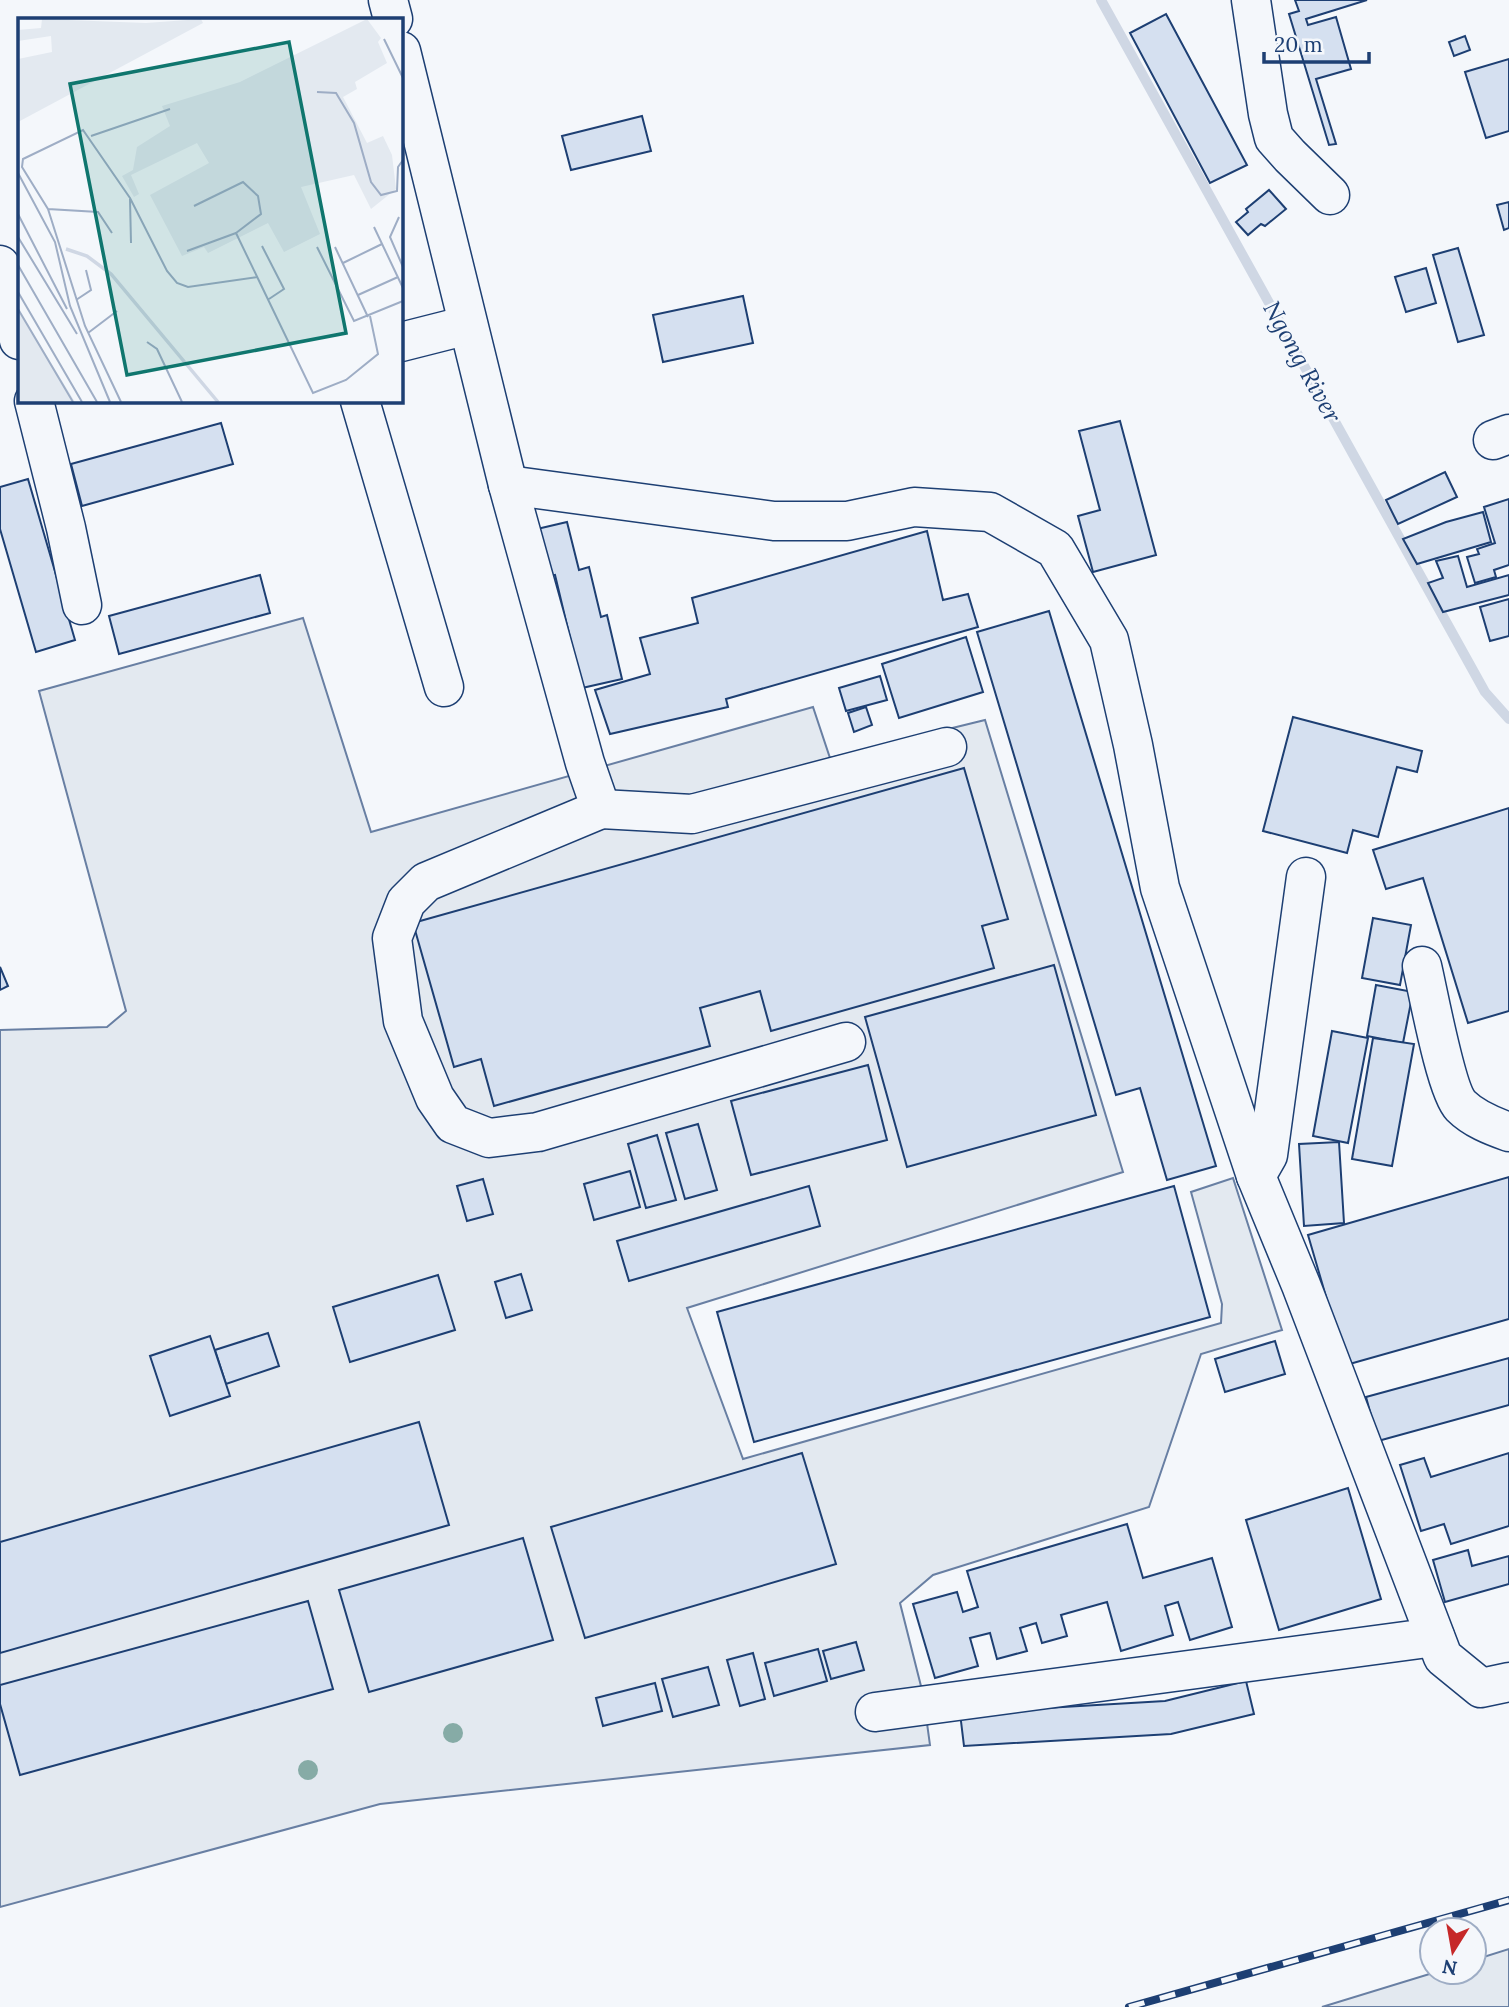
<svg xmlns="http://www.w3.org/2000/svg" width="1509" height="2007" viewBox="0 0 1509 2007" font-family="Lora,serif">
  <rect width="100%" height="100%" fill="#f4f7fb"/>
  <g fill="#e3e9f0" stroke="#687fa3" stroke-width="2">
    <polygon points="303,618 371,832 813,707 830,758 985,720 1123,1172 687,1308 743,1459 1221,1323 1222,1304 1191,1192 1233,1178 1282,1330 1201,1354 1149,1507 933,1575 900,1603 923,1694 930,1745 380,1804 0,1907 0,1030 107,1027 126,1011 39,691"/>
    <polygon points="1509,1949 1509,2007 1322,2007 1436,1972 1474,1972 1474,1960"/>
  </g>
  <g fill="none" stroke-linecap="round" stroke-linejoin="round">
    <polyline stroke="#cfd7e4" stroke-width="10" points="1101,0 1485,692 1509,719"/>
  </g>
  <g fill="#d5e0f0" stroke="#1d3f73" stroke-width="2">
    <polygon points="1295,0 1367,0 1306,19 1308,25 1336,17 1351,69 1316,79 1336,144 1329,145 1289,14 1299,11"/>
    <polygon points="1166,14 1247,165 1210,183 1130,33"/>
    <polygon points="1465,36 1470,50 1454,56 1449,42"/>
    <polygon points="1509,59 1509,131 1486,138 1465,72"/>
    <polygon points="642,116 651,151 571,170 562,136"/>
    <polygon points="1269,190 1286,209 1265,226 1261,224 1248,235 1236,222 1248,212 1246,209"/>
    <polygon points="1509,202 1509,228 1504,230 1497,205"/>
    <polygon points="1458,248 1484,335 1458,342 1433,255"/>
    <polygon points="1426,268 1436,303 1406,312 1395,277"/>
    <polygon points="743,296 753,343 663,362 653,315"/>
    <polygon points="1120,421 1156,555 1093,572 1078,516 1100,510 1079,431"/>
    <polygon points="221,423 233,464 82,506 71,464"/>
    <polygon points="1445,472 1457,497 1398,524 1386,500"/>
    <polygon points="28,479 75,640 36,652 0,529 0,487"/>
    <polygon points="1509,499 1509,565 1494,570 1496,577 1475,583 1467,557 1479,554 1477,549 1495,543 1484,507"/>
    <polygon points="1483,512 1491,542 1417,564 1403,539 1446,522"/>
    <polygon points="567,522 579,570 589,567 601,617 607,615 622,679 582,688 555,575 549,576 537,529"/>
    <polygon points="927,531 943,600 968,594 978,627 726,699 728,707 610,734 595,690 650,674 640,638 698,623 692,598"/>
    <polygon points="1458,556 1467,587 1509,575 1509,595 1443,612 1428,583 1443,578 1436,561"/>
    <polygon points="260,575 270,613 119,654 109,616"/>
    <polygon points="1509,599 1509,636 1490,641 1480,607"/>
    <polygon points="1049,611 1216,1166 1167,1180 1140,1088 1116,1095 977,632"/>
    <polygon points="966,637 983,692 899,718 882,664"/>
    <polygon points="880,676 887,700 846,711 839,688"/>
    <polygon points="866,707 872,725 854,732 848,713"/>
    <polygon points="1293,717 1422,751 1417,772 1397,767 1378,837 1353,830 1347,853 1263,831"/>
    <polygon points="964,768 1008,919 982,926 994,968 771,1031 760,991 700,1008 710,1046 494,1106 481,1059 454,1067 413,923"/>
    <polygon points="1509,808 1509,1011 1468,1023 1423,878 1386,889 1373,850"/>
    <polygon points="1373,918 1411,925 1400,985 1362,978"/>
    <polygon points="1054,965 1096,1115 907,1167 865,1017"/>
    <polygon points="0,967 8,986 0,990"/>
    <polygon points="1376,985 1413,992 1403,1043 1367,1036"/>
    <polygon points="1332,1031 1368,1038 1348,1143 1313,1136"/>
    <polygon points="1373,1038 1414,1044 1392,1166 1352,1159"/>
    <polygon points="868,1065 887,1140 751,1175 731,1101"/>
    <polygon points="698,1124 717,1190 685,1199 666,1133"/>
    <polygon points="657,1135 676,1200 646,1208 628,1144"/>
    <polygon points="1339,1142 1344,1223 1304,1226 1299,1144"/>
    <polygon points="630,1171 640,1207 594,1220 584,1184"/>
    <polygon points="1509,1177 1509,1319 1346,1365 1308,1235"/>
    <polygon points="483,1179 493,1214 467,1221 457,1186"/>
    <polygon points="809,1186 820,1226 629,1281 617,1241"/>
    <polygon points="1174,1186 1210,1317 754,1442 717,1312"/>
    <polygon points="521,1274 532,1310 506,1318 495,1282"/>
    <polygon points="438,1275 455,1330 350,1362 333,1307"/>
    <polygon points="268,1333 279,1366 226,1384 215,1350"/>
    <polygon points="210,1336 230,1396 170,1416 150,1356"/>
    <polygon points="1275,1341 1285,1374 1225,1392 1215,1359"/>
    <polygon points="1509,1358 1509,1405 1378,1441 1366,1397"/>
    <polygon points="419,1422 449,1525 0,1653 0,1542"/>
    <polygon points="802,1453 836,1564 585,1638 551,1527"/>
    <polygon points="1509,1453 1509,1526 1451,1544 1444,1524 1421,1531 1400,1465 1424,1458 1431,1477"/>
    <polygon points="1348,1488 1381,1599 1279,1630 1246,1520"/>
    <polygon points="1127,1524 1143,1578 1212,1558 1232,1627 1190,1640 1178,1602 1165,1606 1173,1635 1121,1651 1107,1602 1061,1615 1067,1636 1042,1643 1036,1623 1020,1628 1027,1651 997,1659 990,1633 970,1638 978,1666 935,1678 913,1604 957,1592 963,1612 978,1607 967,1571"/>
    <polygon points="523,1538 553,1640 369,1692 339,1590"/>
    <polygon points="1468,1550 1472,1566 1509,1556 1509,1584 1445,1602 1433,1560"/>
    <polygon points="308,1601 333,1689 20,1775 0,1704 0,1685"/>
    <polygon points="856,1642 864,1670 831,1679 823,1651"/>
    <polygon points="818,1649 827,1681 774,1696 765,1663"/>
    <polygon points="753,1653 765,1699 740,1706 727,1660"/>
    <polygon points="708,1667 719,1705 673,1717 662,1679"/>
    <polygon points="1246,1681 1254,1714 1171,1734 964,1746 960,1713 1165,1701"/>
    <polygon points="655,1683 662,1711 603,1726 596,1698"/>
  </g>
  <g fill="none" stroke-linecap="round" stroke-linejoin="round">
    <defs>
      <g id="minor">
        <polyline points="388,0 393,19"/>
        <polyline points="1251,0 1268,114 1274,138 1290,156 1330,195"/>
        <polyline points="401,51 508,485 585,763 601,809 426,882 406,902 392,938 403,1021 435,1098 453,1124 489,1138 538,1132 846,1042"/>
        <polyline points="0,265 19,340"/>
        <polyline points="401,342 468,325"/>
        <polyline points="34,401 66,528 82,605"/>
        <polyline points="360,401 444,687"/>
        <polyline points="1493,440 1509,434"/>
        <polyline points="508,485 774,521 847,521 914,507 990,512 1055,549 1109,640 1133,745 1160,888 1256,1176 1301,1285 1443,1657 1481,1688 1509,1682"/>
        <polyline points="601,809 692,814 947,747"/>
        <path d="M1422,966C1428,991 1446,1091 1461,1106C1474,1119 1492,1126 1509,1132"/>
        <polyline points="1256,1176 1268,1155 1306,877"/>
        <polyline points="875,1712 1435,1637"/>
      </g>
    </defs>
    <use href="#minor" stroke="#1d3f73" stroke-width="41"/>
    <use href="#minor" stroke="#f4f7fb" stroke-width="38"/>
    <defs>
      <polyline id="rail" points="1129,2007 1509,1900"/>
    </defs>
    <use href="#rail" stroke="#1d3f73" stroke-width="8"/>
    <use href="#rail" stroke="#f4f7fb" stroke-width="5" stroke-dasharray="16" stroke-linecap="butt"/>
  </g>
  <g fill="#86aba6">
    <circle cx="453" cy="1733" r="10"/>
    <circle cx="308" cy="1770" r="10"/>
  </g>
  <g text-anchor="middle" stroke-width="5" stroke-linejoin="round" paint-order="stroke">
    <g font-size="24" font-style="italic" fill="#1d3f73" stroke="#f4f7fb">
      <text transform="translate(1302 362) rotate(61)" y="8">Ngong River</text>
    </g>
  </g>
  <g transform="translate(18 18)">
    <rect width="385" height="385" fill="#f4f7fb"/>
    <path d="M24,1L128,5L183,1L185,5L0,104V41L34,34L33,18L0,23V12L23,10ZM349,1L363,20L360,24L369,45L337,64L339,71L325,79L349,125L365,118L374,137L378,171L353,191L336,157L283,169L302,216L266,234L250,205L190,235L186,229L164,238L132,177L191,145L179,125L113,157L121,176L116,179L104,158L115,152L119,129L152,108L144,88L222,64ZM0,291L57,384H0Z" fill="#e3e9f0"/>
    <path fill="none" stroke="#cfd7e4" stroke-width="3.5" d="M48,231L69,238L93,256L200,384"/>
    <path fill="none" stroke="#9eadc5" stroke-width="2" d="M366,21L385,60M299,74L318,75L336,105L353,164L363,177L379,173L380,149L385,142M73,118L152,91M0,155L37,224L52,288L92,384M112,181L113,225M176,188L225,164L240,178L243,196L218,215L295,375L328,362L360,336L352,298M30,191L67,308L103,384M0,196L49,291M381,199L372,219L385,249M356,209L385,270M94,215L80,194L30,191L4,149L5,141L65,112L112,180L149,253L159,265L170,269L240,259M0,219L59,316M244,228L266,271L251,281M299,229L336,303L385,283M317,229L350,299M169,233L218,215M325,245L364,226M0,247L79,384M0,274L64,384M340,277L380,259M58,282L73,272L68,252M0,291L55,384M70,315L99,293M129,324L139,331L164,384"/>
    <path fill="#0f766e" fill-opacity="0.15" stroke="#0f766e" stroke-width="3.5" d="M271,24L328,315L109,357L52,66Z"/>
    <rect width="385" height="385" fill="none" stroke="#1d3f73" stroke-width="3.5"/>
  </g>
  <g transform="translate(1453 1951) rotate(191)"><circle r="33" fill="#f4f7fb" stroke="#9eadc5" stroke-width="2"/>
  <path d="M0-5L12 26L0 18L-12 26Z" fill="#c62828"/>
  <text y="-10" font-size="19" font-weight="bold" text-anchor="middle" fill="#1d3f73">N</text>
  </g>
  <path d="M1264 52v10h105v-10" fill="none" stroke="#1d3f73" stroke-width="3.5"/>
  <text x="1274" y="52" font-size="21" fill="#1d3f73" stroke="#f4f7fb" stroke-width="5" paint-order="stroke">20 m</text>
</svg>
